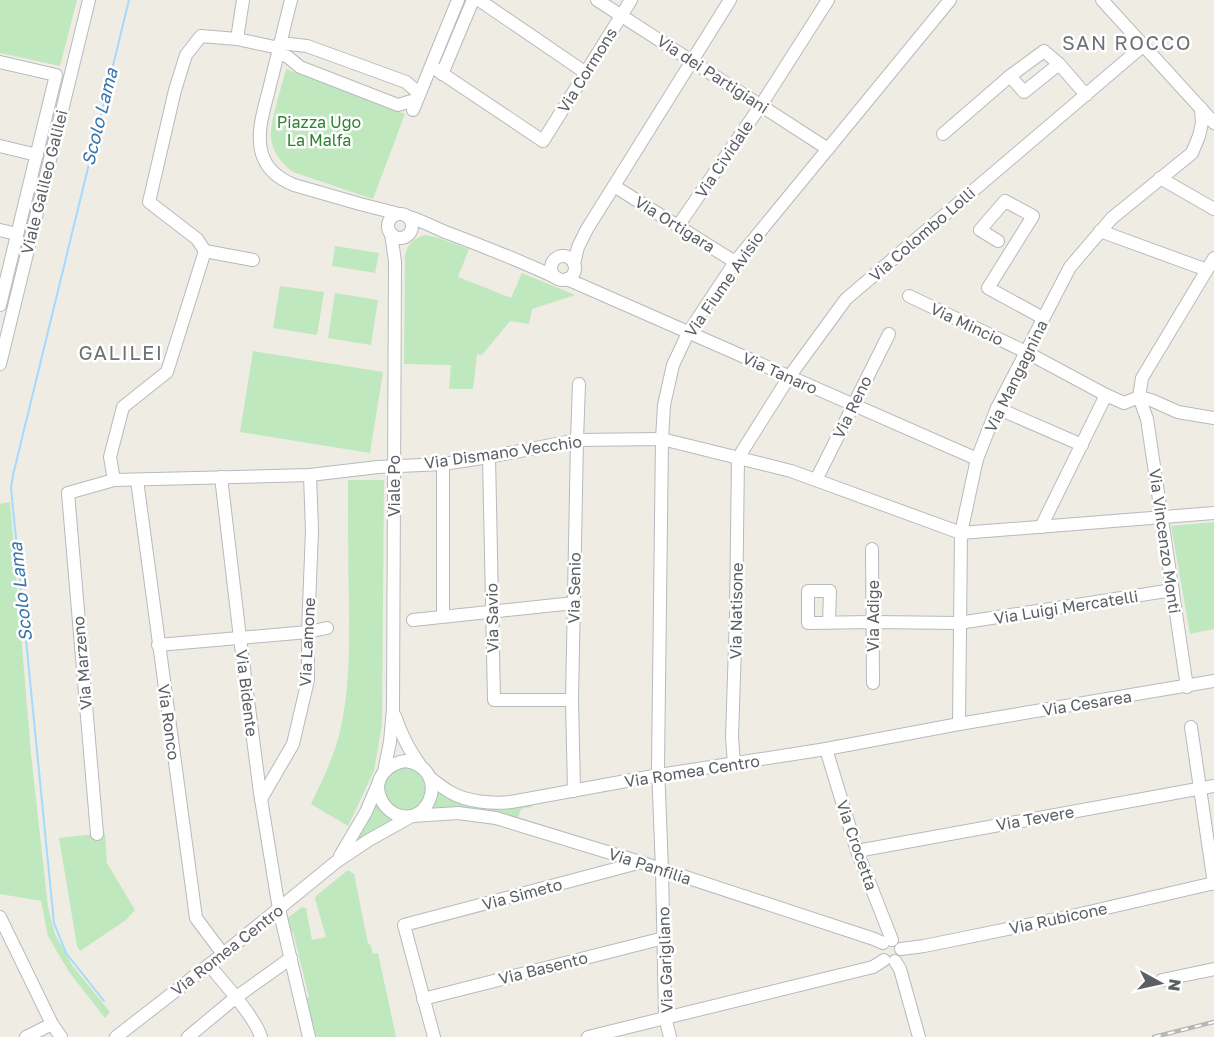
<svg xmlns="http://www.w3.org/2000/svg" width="1214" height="1037" viewBox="0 0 1214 1037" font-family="'Golos Text',sans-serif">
  <rect width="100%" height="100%" fill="#efece3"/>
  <g fill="#c0e8be">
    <polygon points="0,0 77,0 60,66 0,53"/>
    <path d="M286,69L405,114L373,199L293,172C282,164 272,152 271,137C270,121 282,86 286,69Z"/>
    <path d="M425,235L439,238L469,249L458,277L511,298L522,273L575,295L532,309L529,324L510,321L482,355L477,354L473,389H449L451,365L404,364L405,255C408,243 413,239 425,235Z"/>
    <polygon points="335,246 379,253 375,273 332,266"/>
    <polygon points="280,286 324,292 317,335 273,328"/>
    <polygon points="335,293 378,300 371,345 328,338"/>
    <polygon points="253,351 383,372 370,453 240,432"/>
    <path d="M348,480H384L382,724L374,771L348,826L311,804C323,779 335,755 341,727C350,686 349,645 349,604C348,562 348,521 348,480Z"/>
    <polygon points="10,502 31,754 48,907 55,934 72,965 110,1012 105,1018 69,972 48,936 41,901 0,894 0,504"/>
    <polygon points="1214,522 1214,629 1190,634 1171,526"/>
    <polygon points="403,765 424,774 428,796 412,812 396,811 382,793 384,778"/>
    <polygon points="435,785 516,806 532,805 532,807 521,809 517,821 424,812"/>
    <polygon points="376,799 401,819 358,842 355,839"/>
    <polygon points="105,833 107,863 135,910 126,920 80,951 77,946 59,838"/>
    <polygon points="348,870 354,874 368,944 370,944 373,954 378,953 396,1037 315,1037 305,999 309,997 293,932 288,933 285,920 302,907 306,908 312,940 326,937 315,899 316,896"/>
  </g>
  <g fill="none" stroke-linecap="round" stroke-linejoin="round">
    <polyline stroke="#a4daff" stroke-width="2" points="104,1001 66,953 54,923 11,488 13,475 129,0"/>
    <defs>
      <g id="minor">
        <path d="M291,0C284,27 278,54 271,81C266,104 255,131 262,154C267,170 279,179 294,185L360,204L399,214"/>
        <polyline points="479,0 586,73"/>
        <polyline points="597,0 828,149"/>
        <polyline points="1102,0 1214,123"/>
        <polyline points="237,39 243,0"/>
        <polyline points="280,43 307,46 406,82 416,91 421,90"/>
        <polyline points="278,53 288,57 300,67 398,105 415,100 421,90"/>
        <polyline points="0,62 56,75 0,305"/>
        <polyline points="431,66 543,141 631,0"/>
        <polyline points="442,74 473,0"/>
        <polyline points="1010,76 1024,92 1059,64"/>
        <polyline points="413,110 458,0"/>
        <polyline points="943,134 1010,76 1044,51 1059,64 1086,95"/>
        <polyline points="0,146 37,155"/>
        <polyline points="1160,178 1214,209"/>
        <polyline points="614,186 735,262"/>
        <circle cx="400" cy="226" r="12"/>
        <path d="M409,217C423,221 435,228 448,233C485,247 521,261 557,278"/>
        <polyline points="678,226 761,105 828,0"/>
        <polyline points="0,230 17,234"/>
        <polyline points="1100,231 1207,270"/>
        <polyline points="998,241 980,230 1005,201 1033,216 988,288 1043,318"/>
        <circle cx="563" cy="268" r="12"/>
        <polyline points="253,260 205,251 197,239 149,202 175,90 186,55 201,36 237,39 279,48"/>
        <polyline points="574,264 578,247 587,229 730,0"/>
        <polyline points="567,279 977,459"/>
        <polyline points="909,296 1026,352 1106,395 1124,403 1139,397"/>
        <polyline points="0,364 89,0"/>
        <polyline points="1139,397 1151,400 1178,412 1214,418"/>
        <polyline points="997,408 1082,445"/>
        <polyline points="489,457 494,700 572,700"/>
        <polyline points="221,477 240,638 260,793 279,909 309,1037"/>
        <polyline points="114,480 110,457 123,407 167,372 205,251"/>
        <polyline points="137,480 196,918 223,954"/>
        <polyline points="816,480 889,334"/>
        <polyline points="1041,527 1106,395"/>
        <polyline points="872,549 873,683"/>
        <polyline points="443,616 443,464"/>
        <polyline points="413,620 574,603"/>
        <polyline points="829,623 830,591 808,591 808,623 872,622 959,623 1173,590"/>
        <polyline points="158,645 308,632 327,628"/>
        <polyline points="1187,687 1147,419 1139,397 1142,378 1214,258"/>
        <path d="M395,716C401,734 409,750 420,765"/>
        <polyline points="959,724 961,533 977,459 997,408 1070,267 1112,218 1192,153 1199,136 1202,123 1201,108"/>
        <polyline points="1191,727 1214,884"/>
        <polyline points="826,749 857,851 892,940"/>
        <path d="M405,761C451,767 431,830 395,814C388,810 383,805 380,797C373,779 387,764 405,761Z"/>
        <polyline points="734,764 732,737 736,615 738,458 789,377 846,299 1144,45"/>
        <polyline points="384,772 390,742 393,709 395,262 391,233"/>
        <path d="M430,778C437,783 443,788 450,792C467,802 492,804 511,802L659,775L826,749L959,724L1214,681"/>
        <polyline points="574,791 572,700 577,440 579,384"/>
        <polyline points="261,799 293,744 308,680 308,632 312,530 310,475"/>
        <polyline points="97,834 68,493 114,480 310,475 378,467 443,464 489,457 577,440 662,439 791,471 961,533 1214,513"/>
        <polyline points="857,851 1214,786"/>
        <polyline points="340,856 366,812 378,784"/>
        <polyline points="0,917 52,1024 61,1037"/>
        <polyline points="901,949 924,946 1076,915 1214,883"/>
        <polyline points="895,961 900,969 919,1037"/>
        <path d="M209,965C223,982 255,1017 261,1037"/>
        <polyline points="1162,980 1214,969"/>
        <polyline points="423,999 664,938"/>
        <polyline points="26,1037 52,1024"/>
        <polyline points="116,1037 223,954 336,862 369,840 412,816 458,813 496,818 640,862 874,939 883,943"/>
        <polyline points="188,1037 235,998 291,958"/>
        <polyline points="434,1037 404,925 638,863"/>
        <polyline points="588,1037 873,967 884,960"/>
        <polyline points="670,1037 665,1017 662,870 658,767 662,439 664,405 673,365 688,333 735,262 950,0"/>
      </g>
    </defs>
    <use href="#minor" stroke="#b6babe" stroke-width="14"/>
    <use href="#minor" stroke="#fff" stroke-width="12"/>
    <defs>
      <polyline id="rail" points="1154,1037 1214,1022"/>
    </defs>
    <use href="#rail" stroke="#b5b6b6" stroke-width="4.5"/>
    <use href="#rail" stroke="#fff" stroke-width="2" stroke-dasharray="7" stroke-linecap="butt"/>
  </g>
  <g text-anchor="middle" stroke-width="5" stroke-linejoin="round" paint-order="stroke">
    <g font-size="16" fill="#5b6065" stroke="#fff">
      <text transform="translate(587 70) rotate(-58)" y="6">Via Cormons</text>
      <text transform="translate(713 74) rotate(33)" y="6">Via dei Partigiani</text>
      <text transform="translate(724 159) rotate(-56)" y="6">Via Cividale</text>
      <text transform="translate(44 182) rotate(-76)" y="6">Viale Galileo Galilei</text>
      <text transform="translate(675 224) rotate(32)" y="6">Via Ortigara</text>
      <text transform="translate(922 234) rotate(-41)" y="6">Via Colombo Lolli</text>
      <text transform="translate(724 284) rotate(-55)" y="6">Via Fiume Avisio</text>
      <text transform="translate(967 324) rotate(25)" y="6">Via Mincio</text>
      <text transform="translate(780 373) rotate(24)" y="6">Via Tanaro</text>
      <text transform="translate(1016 376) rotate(-64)" y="6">Via Mangagnina</text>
      <text transform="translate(852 407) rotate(-64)" y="6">Via Reno</text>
      <text transform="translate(503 452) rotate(-8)" y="6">Via Dismano Vecchio</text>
      <text transform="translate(394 486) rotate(-90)" y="6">Viale Po</text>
      <text transform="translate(1165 541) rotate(82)" y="6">Via Vincenzo Monti</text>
      <text transform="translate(574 588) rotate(-89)" y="6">Via Senio</text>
      <text transform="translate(1066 607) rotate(-9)" y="6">Via Luigi Mercatelli</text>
      <text transform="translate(736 611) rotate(-89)" y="6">Via Natisone</text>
      <text transform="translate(873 616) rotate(-90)" y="6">Via Adige</text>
      <text transform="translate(492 618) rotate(-91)" y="6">Via Savio</text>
      <text transform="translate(307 642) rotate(-87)" y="6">Via Lamone</text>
      <text transform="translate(82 663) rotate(-95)" y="6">Via Marzeno</text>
      <text transform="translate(247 693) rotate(83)" y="6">Via Bidente</text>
      <text transform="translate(1087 703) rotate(-9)" y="6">Via Cesarea</text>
      <text transform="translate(169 722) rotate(82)" y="6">Via Ronco</text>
      <text transform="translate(692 771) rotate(-9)" y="6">Via Romea Centro</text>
      <text transform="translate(1035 818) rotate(-10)" y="6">Via Tevere</text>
      <text transform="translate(857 845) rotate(71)" y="6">Via Crocetta</text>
      <text transform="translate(650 866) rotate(18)" y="6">Via Panfilia</text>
      <text transform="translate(522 894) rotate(-15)" y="6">Via Simeto</text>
      <text transform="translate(1058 918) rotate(-12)" y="6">Via Rubicone</text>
      <text transform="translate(227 950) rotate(-38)" y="6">Via Romea Centro</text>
      <text transform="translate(665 960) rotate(-92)" y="6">Via Garigliano</text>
      <text transform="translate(543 968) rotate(-14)" y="6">Via Basento</text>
    </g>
    <g font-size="16" fill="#2e8230" stroke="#fff">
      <text x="319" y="128">Piazza Ugo<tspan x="319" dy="18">La Malfa</tspan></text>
    </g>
    <g font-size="18" font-style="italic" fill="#3775af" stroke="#fff">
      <text transform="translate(100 117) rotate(-76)" y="6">Scolo Lama</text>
      <text transform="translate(21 592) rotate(-96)" y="6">Scolo Lama</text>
    </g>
    <g font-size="20" letter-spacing="1.5" fill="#6c7277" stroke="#fff">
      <text x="1127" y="50">SAN ROCCO</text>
      <text x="121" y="360">GALILEI</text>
    </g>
  </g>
  <g transform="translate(1160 983) rotate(98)" stroke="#ffffff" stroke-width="4.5" paint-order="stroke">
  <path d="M0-4.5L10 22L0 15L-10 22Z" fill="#5b6065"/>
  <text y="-9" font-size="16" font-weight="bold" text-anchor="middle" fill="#5b6065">N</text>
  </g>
</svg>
